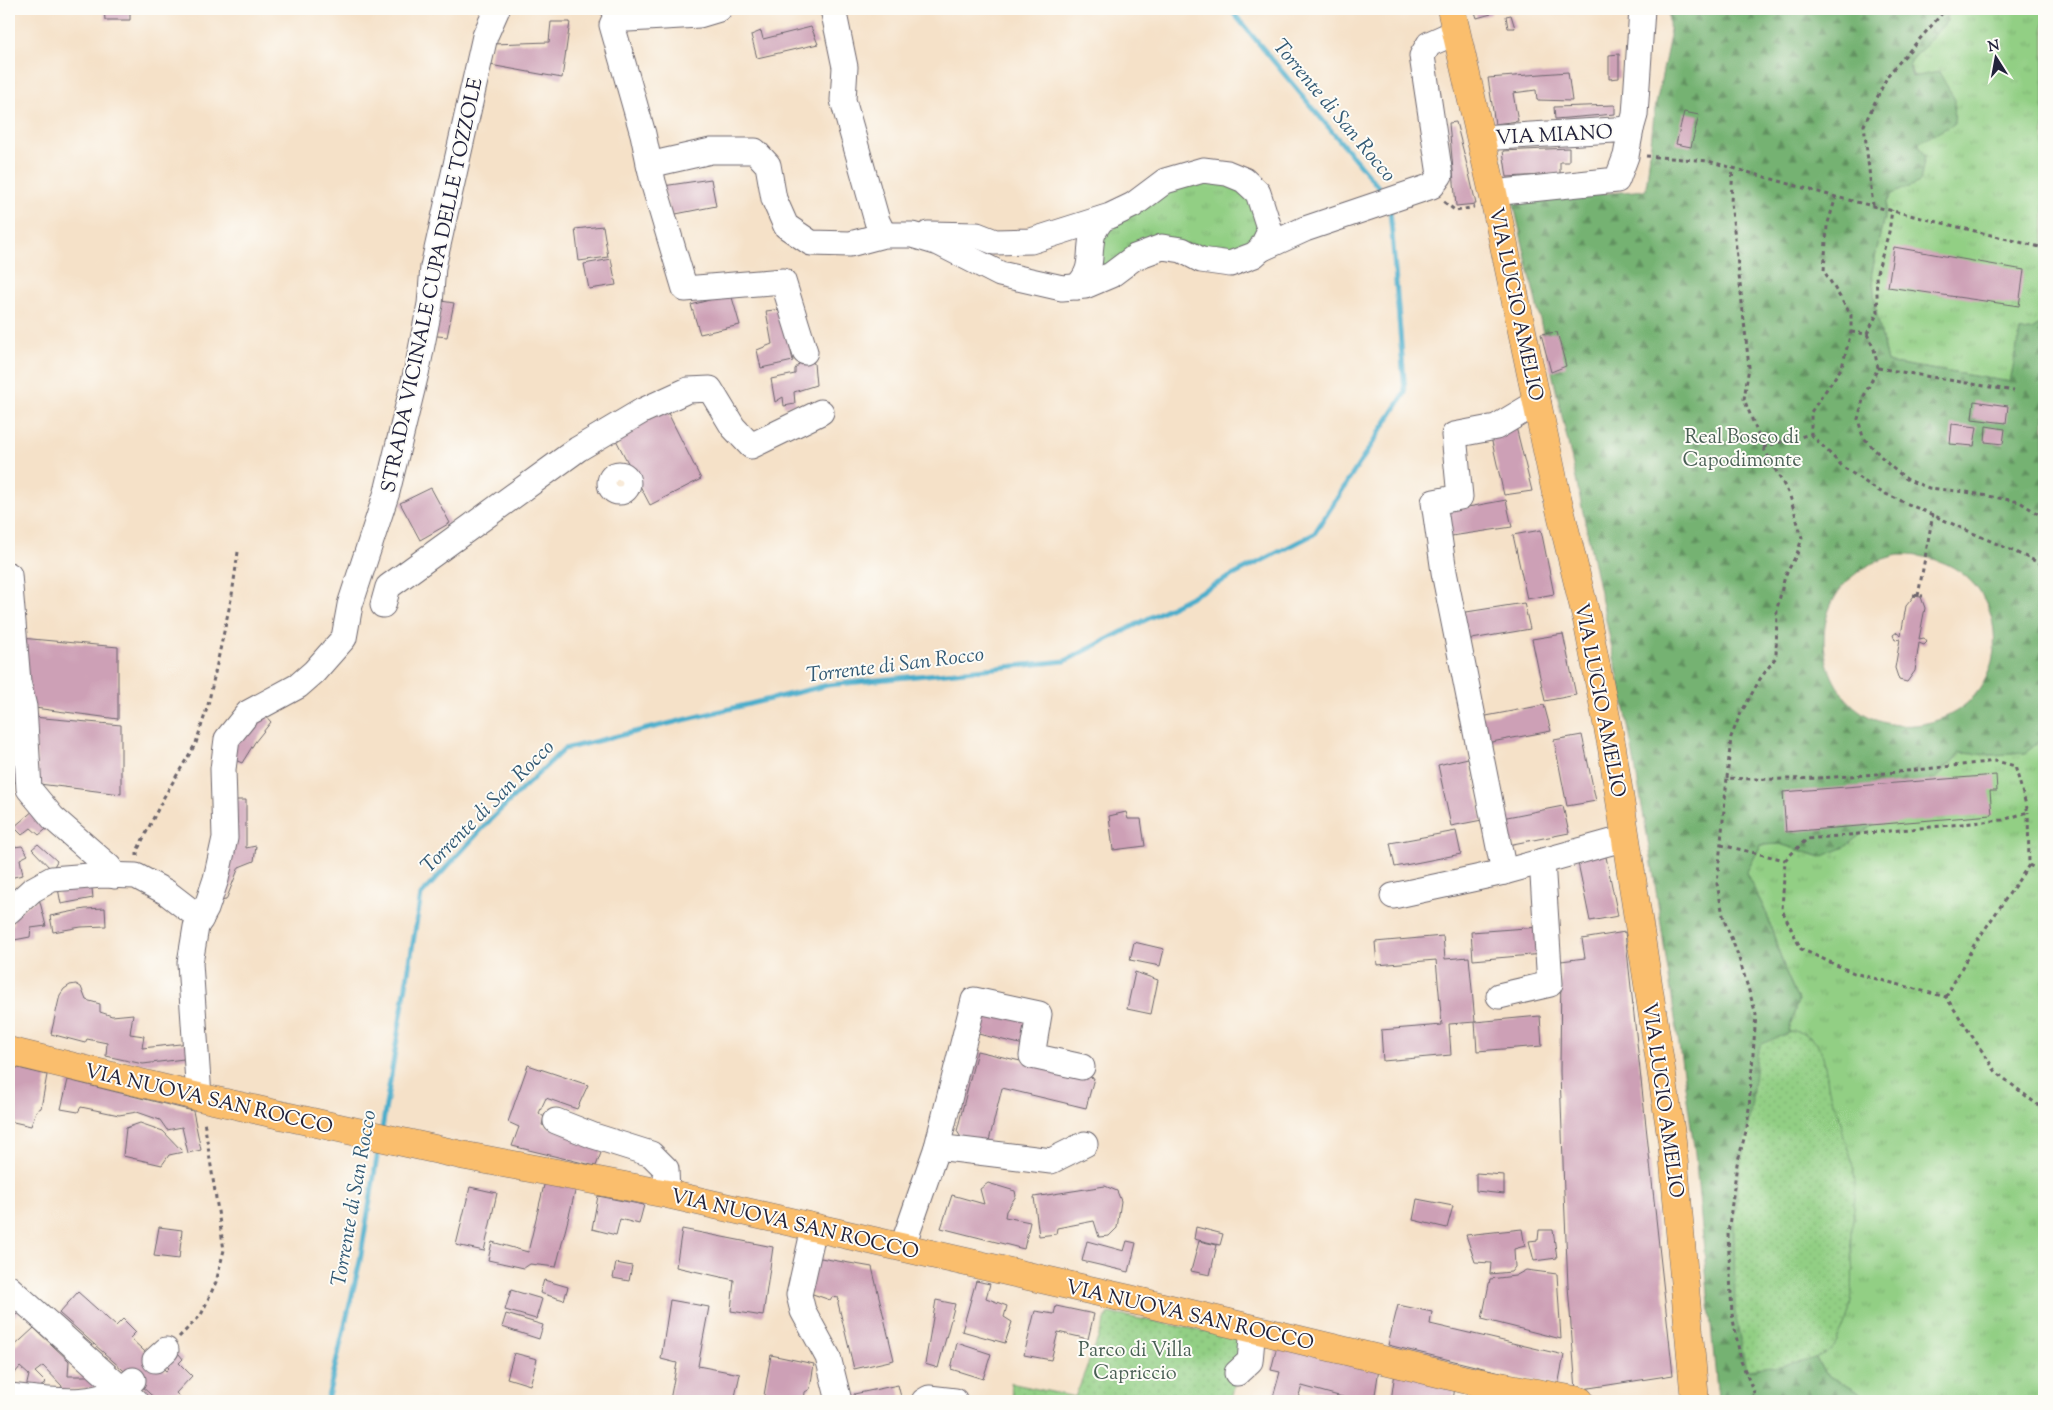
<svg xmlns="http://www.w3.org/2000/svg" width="2053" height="1410" viewBox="0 0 2053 1410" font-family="'Sorts Mill Goudy',serif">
  <defs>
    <pattern id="grass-tufts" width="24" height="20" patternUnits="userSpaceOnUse" patternTransform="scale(1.25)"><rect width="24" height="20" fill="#92cf84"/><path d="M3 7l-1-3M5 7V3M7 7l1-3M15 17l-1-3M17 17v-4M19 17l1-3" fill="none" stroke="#7eb173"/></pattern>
    <pattern id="forest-firs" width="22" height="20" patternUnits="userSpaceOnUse" patternTransform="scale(1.25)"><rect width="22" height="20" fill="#75b272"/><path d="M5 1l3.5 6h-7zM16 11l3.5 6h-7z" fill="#60905f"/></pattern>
    <pattern id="park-dots" width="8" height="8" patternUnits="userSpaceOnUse" patternTransform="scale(1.25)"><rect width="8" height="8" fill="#92cf84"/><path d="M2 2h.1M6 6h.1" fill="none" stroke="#7eb173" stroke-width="1.8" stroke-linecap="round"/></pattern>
  </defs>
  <rect width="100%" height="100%" fill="#fdfcf7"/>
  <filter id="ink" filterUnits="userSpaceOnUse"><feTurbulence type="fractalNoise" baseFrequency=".02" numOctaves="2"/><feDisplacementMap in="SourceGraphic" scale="10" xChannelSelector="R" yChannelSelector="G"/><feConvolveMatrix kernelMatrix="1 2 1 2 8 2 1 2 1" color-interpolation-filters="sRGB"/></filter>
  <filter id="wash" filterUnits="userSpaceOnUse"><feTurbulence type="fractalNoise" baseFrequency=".0096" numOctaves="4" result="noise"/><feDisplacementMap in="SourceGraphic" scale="20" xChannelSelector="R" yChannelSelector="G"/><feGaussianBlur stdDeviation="1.12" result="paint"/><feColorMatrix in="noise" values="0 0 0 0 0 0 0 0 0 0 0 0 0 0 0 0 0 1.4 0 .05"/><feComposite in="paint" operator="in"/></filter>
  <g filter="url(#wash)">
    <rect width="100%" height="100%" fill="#f5e1c8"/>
    <g fill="url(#grass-tufts)" stroke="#5a7860">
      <polygon points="1949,9 2044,9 2044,322 2032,330 2020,331 2011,382 1887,362 1876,311 1872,272 1887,202 1918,143 1931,135 1909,63 1947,21"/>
      <polygon points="1223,175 1255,196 1259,230 1243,250 1219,258 1193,248 1091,276 1099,230 1163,189"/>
      <polygon points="2044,738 2044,1393 2042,1401 1870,1401 1855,1390 1825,1374 1805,1339 1789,1030 1798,1000 1785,970 1766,912 1746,873 1761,845 1780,844 1821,857 1889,812 1920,796 1960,753 1993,755 2025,753"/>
    </g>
    <path fill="url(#forest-firs)" stroke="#4c6a56" fill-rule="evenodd" d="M1668,9H1949L1947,21L1909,63L1912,77L1939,72L1955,100L1954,124L1918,143L1925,155L1920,182L1892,194L1887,202L1872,272L1876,311L1887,362L2010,382L2020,331L2032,330L2044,322V738L2025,753L1993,755L1960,753L1920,796L1889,812L1845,847L1821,857L1780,844L1761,845L1746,873L1766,912L1785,970L1798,1000L1789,1030L1805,1340L1825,1374L1855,1390L1870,1401H1718L1695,1153L1652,864L1626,714L1571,456L1513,201L1646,190L1654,114L1670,36ZM1898,555C2017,551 2027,706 1922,724C1817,742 1778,581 1898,555Z"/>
    <g fill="url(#park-dots)" stroke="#5a7860">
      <path d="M1794,1031C1828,1037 1823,1067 1830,1094C1832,1101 1837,1107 1839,1115C1842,1123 1842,1132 1845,1141C1847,1148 1851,1155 1852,1162C1857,1184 1855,1197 1853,1218C1848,1259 1861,1296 1840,1334C1838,1338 1836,1344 1833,1347C1817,1364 1770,1367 1746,1370L1735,1312L1734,1221L1738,1180L1751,1108L1757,1055L1761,1044Z"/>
      <polygon points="1108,1313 1243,1338 1231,1401 1014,1401 1010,1383 1075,1397"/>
    </g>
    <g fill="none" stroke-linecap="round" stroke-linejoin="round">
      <g stroke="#4cadcb" stroke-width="5">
        <polyline points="1230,9 1385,195"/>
        <polyline points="382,1129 421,895 491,819 564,749 828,685 1065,661 1314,534 1405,393 1390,209"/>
        <polyline points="327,1401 360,1261 379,1145"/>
      </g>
    </g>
    <g id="blocks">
      <g fill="#cda0b6">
        <polygon points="104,9 130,9 130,20 105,20"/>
        <polygon points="1474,9 1490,9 1491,14 1477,18"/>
        <polygon points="1511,15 1515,28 1508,28 1506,16"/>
        <polygon points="551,22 570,22 562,78 490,65 493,44 549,42"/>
        <polygon points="811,27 818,44 757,58 751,35 761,31 763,39"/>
        <polygon points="1619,54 1619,78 1609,79 1609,55"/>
        <polygon points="1568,72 1572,101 1537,100 1536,90 1513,93 1518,121 1495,124 1488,78"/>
        <polygon points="1615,105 1615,114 1555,119 1554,107"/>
        <polygon points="1684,112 1699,115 1691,147 1676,144"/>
        <polygon points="1456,122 1468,169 1476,204 1456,206 1449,123"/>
        <polygon points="1569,148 1569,162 1560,162 1560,174 1507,177 1503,151"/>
        <polygon points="711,179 716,206 671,215 663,186"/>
        <polygon points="603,226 608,257 579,261 575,229"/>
        <polygon points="1894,247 2024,270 2019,306 1888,287"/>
        <polygon points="611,259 616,285 589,289 584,264"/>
        <polygon points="731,294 740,325 700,334 691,305"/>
        <polygon points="435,300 454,303 447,337 428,335"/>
        <polygon points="782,309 793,361 761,368 757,350 772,344 766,311"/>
        <polygon points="1557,332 1566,366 1551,372 1541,334"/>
        <polygon points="802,360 814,363 816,385 794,392 795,404 784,406 783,397 775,402 771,379 795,374 795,369"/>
        <polygon points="1974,401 2008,406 2006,423 1972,419"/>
        <polygon points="666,409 701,479 650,505 614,436"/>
        <polygon points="1952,424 1977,427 1974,446 1950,444"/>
        <polygon points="1986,426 2005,429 2003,444 1985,442"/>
        <polygon points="1516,427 1532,491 1504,495 1490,433"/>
        <polygon points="431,488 450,523 420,540 400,503"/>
        <polygon points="1506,500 1512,527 1445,537 1441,512"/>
        <polygon points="1541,530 1554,594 1527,599 1513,535"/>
        <polygon points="1914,596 1921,597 1925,608 1919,639 1924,638 1927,642 1924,645 1919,643 1915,671 1907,682 1899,680 1895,668 1900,639 1895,640 1893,635 1897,632 1901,635 1906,606"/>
        <polygon points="1524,603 1530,629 1466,640 1460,613"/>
        <polygon points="1563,634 1576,695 1545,701 1532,639"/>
        <polygon points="21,638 118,647 118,719 27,707"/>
        <polygon points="1544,705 1551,731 1486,743 1481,717"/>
        <polygon points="263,713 271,722 255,742 242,763 231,758 233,741"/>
        <polygon points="33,717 121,725 121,794 39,784"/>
        <polygon points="9,731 17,731 19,760 9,761"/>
        <polygon points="1582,735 1596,801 1567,806 1554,740"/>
        <polygon points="1468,758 1482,820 1451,826 1438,765"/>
        <polygon points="18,773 19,781 9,784 9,774"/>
        <polygon points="1996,775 1997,791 1990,791 1992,815 1786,832 1783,792"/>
        <polygon points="231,800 246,800 246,848 256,846 254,861 239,867 226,900 213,902"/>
        <polygon points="1563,806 1569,833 1508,845 1502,818"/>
        <polygon points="34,810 50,826 39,835 31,828 22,835 14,827"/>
        <polygon points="1126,812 1128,819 1141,819 1145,846 1113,850 1109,816"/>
        <polygon points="1456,831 1461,854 1395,867 1390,843"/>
        <polygon points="9,837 14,847 22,846 28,855 20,859 23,875 9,878"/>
        <polygon points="38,844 57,861 52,870 32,849"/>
        <polygon points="1605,852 1618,916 1590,921 1577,858"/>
        <polygon points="91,879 93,898 61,904 57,883"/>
        <polygon points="39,898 46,926 31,928 30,937 9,941 9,925 14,924 13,916"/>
        <polygon points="105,908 106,926 81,927 53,932 50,916 85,909"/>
        <polygon points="1540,927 1543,954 1473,960 1471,932"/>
        <polygon points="1625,932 1673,1375 1576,1390 1568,1286 1564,1192 1560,1072 1561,961 1585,958 1582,939"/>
        <polygon points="1443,936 1445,959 1469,957 1475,1022 1449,1024 1451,1055 1383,1061 1381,1030 1442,1025 1436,960 1377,965 1375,942"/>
        <polygon points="1134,942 1164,949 1160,966 1130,960"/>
        <polygon points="1135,972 1158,980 1151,1014 1127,1009"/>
        <polygon points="76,984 81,987 86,1000 100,1004 100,1012 112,1016 133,1014 130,1034 144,1036 142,1048 190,1043 192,1058 143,1064 106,1056 107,1043 87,1039 85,1043 51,1034 60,995 64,989 70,985"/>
        <polygon points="979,1007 1030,1019 1024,1045 974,1033"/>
        <polygon points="1540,1016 1542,1046 1477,1051 1475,1022"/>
        <polygon points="977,1051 1094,1078 1086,1108 1002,1088 988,1145 962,1139 957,1131"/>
        <polygon points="528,1065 588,1085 577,1109 546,1098 539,1113 544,1117 542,1125 604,1145 596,1166 512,1146 519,1127 508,1122"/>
        <polygon points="14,1067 47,1075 41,1108 36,1111 31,1126 9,1121 9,1095"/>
        <polygon points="68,1080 193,1111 201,1150 188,1153 182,1127 167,1130 160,1120 137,1112 119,1115 81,1107 78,1112 61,1109"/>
        <polygon points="140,1123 163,1131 183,1152 169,1155 162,1165 123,1156 126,1128"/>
        <polygon points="1476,1173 1504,1175 1504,1194 1476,1191"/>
        <polygon points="545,1181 576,1188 556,1267 530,1264 524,1268 488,1260 492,1242 528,1252"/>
        <polygon points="988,1183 1015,1191 1016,1196 1006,1211 1005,1217 1030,1222 1024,1249 941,1228 952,1195 984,1204 980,1189"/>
        <polygon points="1105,1186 1117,1191 1121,1201 1117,1228 1109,1236 1099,1237 1094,1221 1057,1228 1056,1234 1039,1236 1034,1197"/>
        <polygon points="470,1187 497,1193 484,1251 456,1245"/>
        <polygon points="598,1196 644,1205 639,1224 620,1219 616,1235 592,1229"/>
        <polygon points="1417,1199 1453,1206 1447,1228 1413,1220"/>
        <polygon points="159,1227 182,1230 179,1259 154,1256"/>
        <polygon points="1196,1227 1223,1234 1220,1245 1194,1239"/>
        <polygon points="682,1229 773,1247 763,1316 731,1311 734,1280 676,1267"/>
        <polygon points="1522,1229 1525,1246 1514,1249 1515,1267 1511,1272 1490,1274 1491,1263 1475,1262 1466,1235"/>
        <polygon points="1539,1230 1553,1230 1557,1258 1534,1261 1529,1241 1538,1240"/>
        <polygon points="1087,1241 1124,1251 1127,1241 1136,1243 1129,1272 1082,1261"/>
        <polygon points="1199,1241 1217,1245 1210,1275 1191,1271"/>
        <polygon points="815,1257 872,1267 894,1360 854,1369 838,1303 839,1298 832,1297 830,1300 807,1292"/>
        <polygon points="616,1263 632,1266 629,1281 613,1278"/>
        <polygon points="1526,1270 1557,1274 1561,1339 1482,1319 1490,1279 1515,1276"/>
        <polygon points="544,1280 568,1287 564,1300 540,1293"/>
        <polygon points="976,1281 990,1284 986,1298 1007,1306 1004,1317 1012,1322 1005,1343 962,1331"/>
        <polygon points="511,1290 542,1299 536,1319 505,1310"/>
        <polygon points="78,1292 116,1326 123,1319 136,1332 130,1338 166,1371 169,1368 160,1360 175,1349 183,1359 179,1363 192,1376 176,1393 181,1398 178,1401 158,1401 59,1313"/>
        <polygon points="670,1300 709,1307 698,1366 740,1374 734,1401 670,1400 677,1363 661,1359"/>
        <polygon points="936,1300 955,1304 938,1368 925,1364"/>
        <polygon points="9,1302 18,1313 9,1321"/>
        <polygon points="1398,1305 1432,1312 1430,1324 1564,1355 1558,1386 1388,1345"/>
        <polygon points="1056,1306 1094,1314 1088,1339 1058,1332 1051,1360 1024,1355 1035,1311 1054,1314"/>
        <polygon points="506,1314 543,1325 539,1339 502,1327"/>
        <polygon points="34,1328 69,1361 68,1376 91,1376 105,1387 60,1390 62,1386 43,1366 35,1372 46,1383 37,1389 26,1388 29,1375 20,1367 9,1380 9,1351"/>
        <polygon points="957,1343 991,1354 983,1379 951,1369"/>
        <polygon points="1277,1346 1379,1369 1374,1401 1357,1401 1302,1386 1297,1401 1272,1401 1280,1372 1271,1370"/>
        <polygon points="514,1353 537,1359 530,1385 507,1378"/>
        <polygon points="771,1355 814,1364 810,1389 805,1392 804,1401 763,1401"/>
        <polygon points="1395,1372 1455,1386 1453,1401 1391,1401"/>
        <polygon points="898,1385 902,1401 856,1401 854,1394"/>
      </g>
    </g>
  </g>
  <g filter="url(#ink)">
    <use href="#blocks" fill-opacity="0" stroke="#6c656c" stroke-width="1"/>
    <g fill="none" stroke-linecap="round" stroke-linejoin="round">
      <defs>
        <g id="minor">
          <polyline points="613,9 628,19 699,15 719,9"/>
          <polyline points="833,9 845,67 843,100 877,221 884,235"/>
          <polyline points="618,12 612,25 643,134 653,182 685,289 783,281 805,352"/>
          <polyline points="1631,129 1635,115 1642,9"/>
          <polyline points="1480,138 1631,129 1626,156 1617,180 1493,193"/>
          <polyline points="649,165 711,151 755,151 768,165 774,199 786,226 811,243 850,244 884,235 912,235 939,243 1000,274 1062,288 1085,286 1111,275 1135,257 1162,247 1182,250 1201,260 1230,264 1254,255 1261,249 1305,229 1432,186 1440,175 1422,56 1429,44 1456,32"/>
          <polyline points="928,234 977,235 995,242 1031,241 1110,216 1133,205 1165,181 1203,170 1227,173 1244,180 1258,193 1270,231 1261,249"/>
          <path d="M1077,287C1094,269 1088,259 1092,237C1093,231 1098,225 1102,219"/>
          <circle cx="619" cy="483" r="9"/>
          <polyline points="9,575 18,682 24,707 29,789 53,818 109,867 115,876"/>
          <polyline points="383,605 388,587 578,449 642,411 688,390 710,389 733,427 751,446 821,412"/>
          <polyline points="1504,872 1444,572 1434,502 1460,497 1454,435 1496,427 1538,402"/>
          <polyline points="1393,896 1504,872 1626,838"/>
          <polyline points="9,911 32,890 52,879 102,875 136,876 166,892 201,919"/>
          <polyline points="1499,996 1550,984 1542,861"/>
          <polyline points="199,1097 190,963 196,927 206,909 216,879 225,838 223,769 227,739 248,713 298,686 314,672 344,638 350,605 387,492 418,365 430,304 433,267 485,36 497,9"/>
          <polyline points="556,1121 594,1136 651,1154 666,1169 667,1194"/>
          <polyline points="937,1147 974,1000 1039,1014 1032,1056 1082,1067"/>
          <polyline points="814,1228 799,1295 803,1311 828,1357 839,1401"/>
          <polyline points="902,1248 937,1147 1051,1161 1085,1144"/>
          <polyline points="9,1288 135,1401"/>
          <polyline points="155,1360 166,1350"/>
          <polyline points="1237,1373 1250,1361 1253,1328"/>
          <path d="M9,1396C49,1400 101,1410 133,1380"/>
          <polyline points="924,1401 929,1398 955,1401"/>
        </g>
        <g id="major">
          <polyline points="1451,9 1493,193 1556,493 1587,620 1612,748 1672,1141 1695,1401"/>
          <polyline points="9,1051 199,1097 466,1156 667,1194 1129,1299 1467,1380 1580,1401"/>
        </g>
      </defs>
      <use href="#minor" stroke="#6c656c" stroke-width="27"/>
      <use href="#major" stroke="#6c656c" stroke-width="29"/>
      <g stroke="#6c656c" stroke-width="3" stroke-dasharray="4 4" stroke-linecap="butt">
        <polyline points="1646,156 1708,161 1836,197 2044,248"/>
        <polyline points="1444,202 1456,211 1474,207"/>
        <polyline points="1873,206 1864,125 1888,75 1946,9"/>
        <polyline points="1851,332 1867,334"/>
        <polyline points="1867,334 1874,349 1878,368 1864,396 1858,419 1863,437 1890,466 1908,480 1929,488 1966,492 2020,502 2044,518"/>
        <polyline points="1867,334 1878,312 1876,276 1889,232 1892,210"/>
        <polyline points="1878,368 2014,391"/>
        <polyline points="1811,434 1843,467 1877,490 2044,565"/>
        <polyline points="1763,447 1811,434 1811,412 1842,367 1851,332 1851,315 1824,271 1827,226 1836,197"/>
        <polyline points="1913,595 1923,596"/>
        <polyline points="1918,596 1933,514"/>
        <polyline points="1727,778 1731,737 1740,715 1760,679 1776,657 1777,609 1785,576 1797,554 1802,538 1790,496 1763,447 1744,399 1749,367 1731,202 1733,168"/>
        <polyline points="1721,845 1785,860"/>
        <polyline points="137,856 137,851 164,797 196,743 208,705 232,595 238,552"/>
        <polyline points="2029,865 2044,873"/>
        <polyline points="1946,997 1974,945 2029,865 2028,812"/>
        <polyline points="179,1337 201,1315 216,1282 224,1250 204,1121"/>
        <polyline points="182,1401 184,1401"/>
        <path d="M1759,1401L1755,1395L1741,1361L1732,1314L1728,1234L1737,1164L1747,1128L1749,1108L1756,1014L1738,955L1724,920L1717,884L1727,778C1817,783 1908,771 1996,761L2015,766L2028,812L2003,820L1807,839L1785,860L1782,910L1801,949L1854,973L1946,997L1996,1072L2044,1110"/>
        <polyline points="2041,1401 2044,1392"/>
      </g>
      <use href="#minor" stroke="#fff" stroke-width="25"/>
      <use href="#major" stroke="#fabe6d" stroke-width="28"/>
    </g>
  </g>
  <g text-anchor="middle" stroke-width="4" stroke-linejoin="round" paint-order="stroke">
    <g font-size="20" fill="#22223b" stroke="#fdfcf7">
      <text transform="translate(1554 134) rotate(-3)" y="7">VIA MIANO</text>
      <text transform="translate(431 285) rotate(-78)" y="7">STRADA VICINALE CUPA DELLE TOZZOLE</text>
      <text transform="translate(1517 304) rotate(78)" y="7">VIA LUCIO AMELIO</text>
      <text transform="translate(1601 700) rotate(79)" y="7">VIA LUCIO AMELIO</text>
      <text transform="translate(209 1098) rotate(13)" y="7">VIA NUOVA SAN ROCCO</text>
      <text transform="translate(1664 1100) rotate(82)" y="7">VIA LUCIO AMELIO</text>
      <text transform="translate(795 1223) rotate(13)" y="7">VIA NUOVA SAN ROCCO</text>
      <text transform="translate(1190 1314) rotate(13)" y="7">VIA NUOVA SAN ROCCO</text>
    </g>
    <g font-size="20" fill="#495f55" stroke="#fdfcf7">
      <text x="1742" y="443">Real Bosco di<tspan x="1742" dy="23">Capodimonte</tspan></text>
      <text x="1135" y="1356">Parco di Villa<tspan x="1135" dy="23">Capriccio</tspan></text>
    </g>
    <g font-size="21" font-style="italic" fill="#335a75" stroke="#fdfcf7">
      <text transform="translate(1335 110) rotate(50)" y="7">Torrente di San Rocco</text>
      <text transform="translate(895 664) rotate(-7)" y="7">Torrente di San Rocco</text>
      <text transform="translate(487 806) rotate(-45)" y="7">Torrente di San Rocco</text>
      <text transform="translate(353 1198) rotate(-80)" y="7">Torrente di San Rocco</text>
    </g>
  </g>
  <rect width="2053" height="1410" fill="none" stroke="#fdfcf7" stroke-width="30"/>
  <g transform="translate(1996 58) rotate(349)" stroke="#fdfcf7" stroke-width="4" paint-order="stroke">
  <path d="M0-4L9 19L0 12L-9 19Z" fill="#22223b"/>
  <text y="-8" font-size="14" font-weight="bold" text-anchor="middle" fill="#22223b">N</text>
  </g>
</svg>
